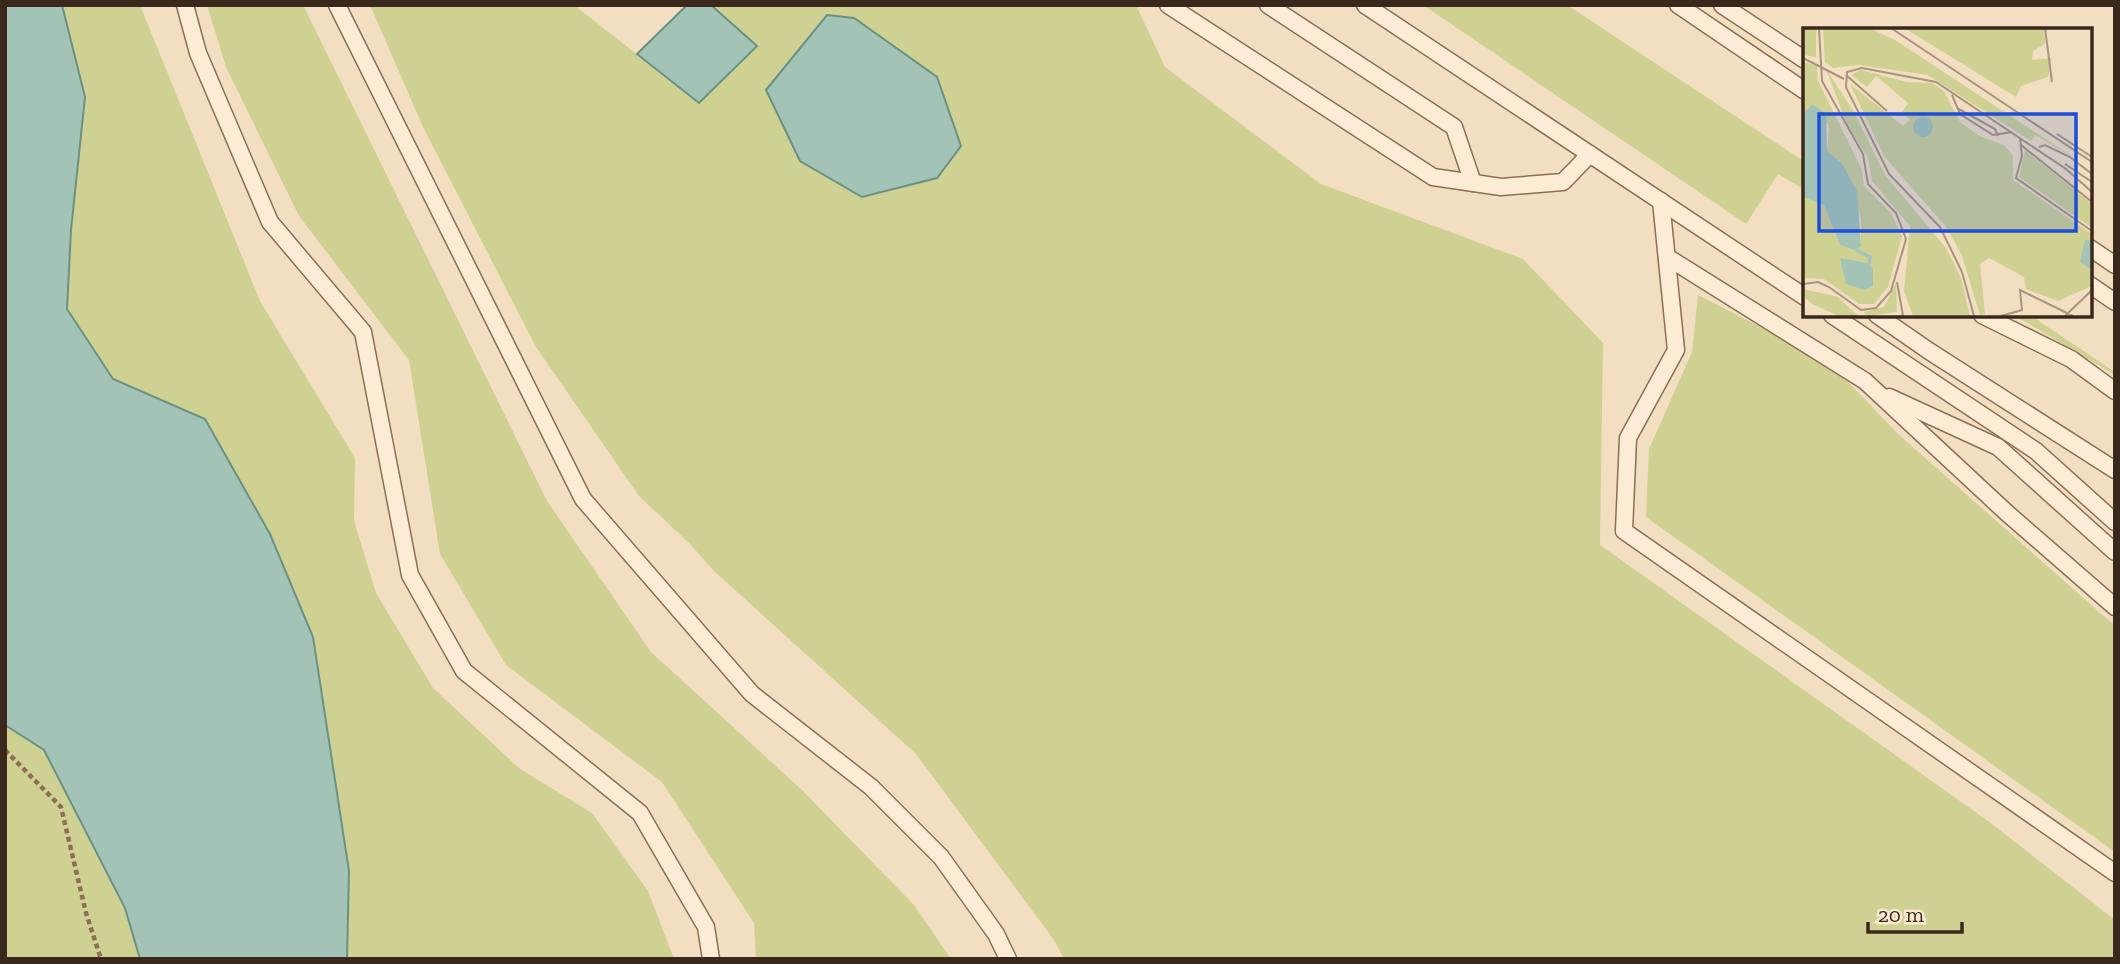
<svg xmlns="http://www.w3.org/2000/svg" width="2120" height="964" viewBox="0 0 2120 964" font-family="'Zilla Slab',serif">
  <rect width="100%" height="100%" fill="#f2dec0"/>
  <g fill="#cfd193">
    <polygon points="62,5 140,5 260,301 355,458 354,521 376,593 433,688 520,769 592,813 648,891 674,959 347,959 349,871 313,637 270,534 205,419 113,379 67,309 71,230 85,97"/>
    <polygon points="207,5 303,5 547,501 651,652 803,791 914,905 951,959 756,959 754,923 662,782 506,665 440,554 409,360 299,216 226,67"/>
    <polygon points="370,5 574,5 699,103 757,46 711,5 1136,5 1165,67 1321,184 1523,259 1603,343 1600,545 1988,821 2115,920 2115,959 1064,959 1054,940 916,754 714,571 690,544 639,496 536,347 423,127"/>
    <polygon points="1423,5 1567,5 1805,162 1805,190 1778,174 1746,224"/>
    <polygon points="1698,295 1829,362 1898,434 2115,626 2115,852 1646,517 1649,449 1692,352"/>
    <polygon points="2014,315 2030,315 2115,372 2115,375"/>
    <polygon points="5,725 44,750 125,908 140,959 5,959"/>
  </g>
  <g fill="#a4c3b7" stroke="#6a9284" stroke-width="2">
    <polygon points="5,5 62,5 85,97 71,230 67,309 113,379 205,419 270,534 313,637 349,871 347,959 140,959 125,908 44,750 5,725"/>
    <polygon points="687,5 711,5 757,46 699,103 637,54"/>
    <polygon points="827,15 854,18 937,77 961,146 937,178 862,197 800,161 766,90"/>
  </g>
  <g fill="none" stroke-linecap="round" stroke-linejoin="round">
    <defs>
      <g id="lane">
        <polyline points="185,5 198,53 270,222 363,332 410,575 464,671 640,813 706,927 711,959"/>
        <polyline points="337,5 583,499 752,694 871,787 941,857 996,934 1008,959"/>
        <polyline points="1168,5 1433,177 1501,187 1563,182 1590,154"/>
        <polyline points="1268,5 1454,127 1473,183"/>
        <polyline points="1365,5 1805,297"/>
        <polyline points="1678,5 1805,91"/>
        <polyline points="1722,5 1805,60"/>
        <polyline points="1661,201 1676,350 1628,438 1624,531 2115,873"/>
        <polyline points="2090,248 2115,265"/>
        <polyline points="1667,257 1865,381 2007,513 2115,607"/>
        <polyline points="2090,285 2115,302"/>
        <polyline points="1832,315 2036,451 2115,522"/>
        <polyline points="1877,315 1929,351 2115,470"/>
        <polyline points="1982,315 2071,359 2115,391"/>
        <polyline points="1889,397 1998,447 2115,552"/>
      </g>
    </defs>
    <use href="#lane" stroke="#8d6e56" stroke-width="19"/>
    <polyline stroke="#8d6e56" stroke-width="4.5" stroke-dasharray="5 3.5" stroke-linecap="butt" points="5,750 61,807 86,913 101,959"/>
    <use href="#lane" stroke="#fcecd5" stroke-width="16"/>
  </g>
  <g transform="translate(1803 28)">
    <rect width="289" height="289" fill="#f2dec0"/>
    <path d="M0,0H13V29L0,27ZM66,0L92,12L276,133L232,107L228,113L125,47L56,37L30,40L22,34L20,1ZM241,0L242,16L230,23L229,32L249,30L245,49L218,58L213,69L103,1ZM0,34L14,38L15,53L59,142L61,158L88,185L99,208L85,259L71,276H56L21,251L0,250V169L8,168L21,177L37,217L58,218V192L48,151L24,123L26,98L9,76L0,86ZM23,41L51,84L82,147L143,220L158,250L167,288H110L101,263L107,198L69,153L65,130L43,94ZM58,42L104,54L129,55L141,63L157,94L176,108L201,117L210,128V152L289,206V258L255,273L223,261L221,249L186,230L177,236L182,286L177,287L159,228L144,200L81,128L47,56L100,98L107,92L99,84L105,75L73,48L64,59L48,47ZM222,122L289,176V200L216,149ZM93,255L94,284L64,288L61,284L81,279ZM0,261L35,269L55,288H36L9,276L0,268Z" fill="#cfd193"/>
    <path d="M9,76L23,86L24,123L40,137L54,163L58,218L52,222L37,217L21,177L0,169V86ZM110 99a10 10 0 1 1 20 0a10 10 0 1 1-20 0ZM282,212L289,213V242L277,234ZM37,230L65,235L70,241V258L62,262L43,256Z" fill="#a4c3b7"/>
    <path fill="none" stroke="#a4c3b7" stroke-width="3.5" d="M53,222L67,229L66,236"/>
    <path fill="none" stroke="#a9957e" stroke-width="2" d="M88,0L289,134M242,0L249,54M0,30L41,51M43,47L84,83M149,67L157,86L190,107L209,104M154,80L192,101L195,108M254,106L289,129M217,110L219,128L213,150L289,203M218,117L289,174M236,119L242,117L267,129L289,146M262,136L289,154M94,254L100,288M0,256L15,254L26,259L58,282L73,280L88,263L103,211L93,185L65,156L60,126L19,53L16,0M171,288L159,244L137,199L86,146L43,59L44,44L59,40L133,54L263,141L289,164M198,288L219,282L217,262L270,288M262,288L289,262"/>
    <path fill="#1d4ed8" fill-opacity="0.15" stroke="#1d4ed8" stroke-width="3.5" d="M16,86H273V203H16Z"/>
    <rect width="289" height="289" fill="none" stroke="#3b281c" stroke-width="3.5"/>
  </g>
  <rect width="2120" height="964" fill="none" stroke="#3b281c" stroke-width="14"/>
  <path d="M1868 922v10h94v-10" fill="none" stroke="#3b281c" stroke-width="3.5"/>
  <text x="1878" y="922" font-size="21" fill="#3b281c" stroke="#f8e9d1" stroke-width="5" paint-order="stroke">20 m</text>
</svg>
